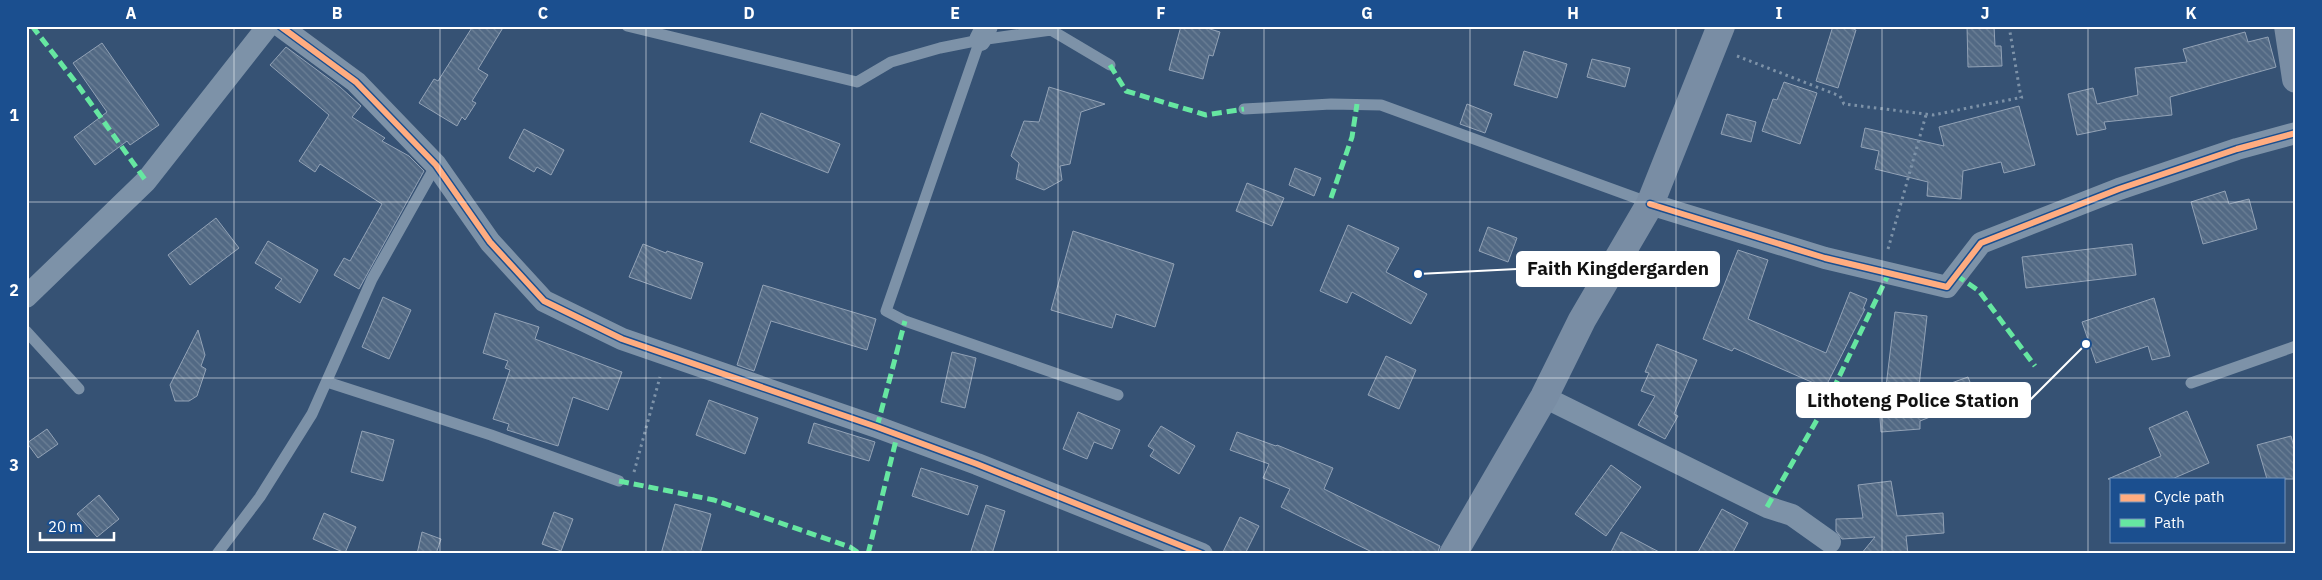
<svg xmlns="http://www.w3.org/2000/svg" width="2322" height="580" viewBox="0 0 2322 580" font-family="'IBM Plex Sans',sans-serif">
  <defs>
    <pattern id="building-back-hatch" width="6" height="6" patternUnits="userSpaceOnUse" patternTransform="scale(1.25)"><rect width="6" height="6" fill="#526984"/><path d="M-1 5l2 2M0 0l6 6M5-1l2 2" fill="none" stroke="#6c8096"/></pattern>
  </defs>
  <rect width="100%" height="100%" fill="#365274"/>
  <g fill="url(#building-back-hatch)" stroke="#92a2b6">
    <polygon points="473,26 504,26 478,69 488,75 472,101 476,103 465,120 462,117 457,126 419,103 434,79 438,81"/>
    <polygon points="1181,26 1200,26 1220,32 1213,56 1209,55 1203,79 1169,70"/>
    <polygon points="1833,26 1845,26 1856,30 1838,88 1816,81"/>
    <polygon points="1967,26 1994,26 1995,46 2001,46 2002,66 1968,67"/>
    <polygon points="2245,32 2248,42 2268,37 2276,67 2170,97 2172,115 2104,122 2106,129 2077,135 2068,94 2093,88 2097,104 2138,95 2135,68 2187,62 2183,49"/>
    <polygon points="102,43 159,125 130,145 127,141 95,165 74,137 107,112 73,63"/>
    <polygon points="286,47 340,87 361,106 352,117 385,138 382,141 409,156 424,171 359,289 334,275 344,258 350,261 382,204 320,164 315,172 299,161 329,115 270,65"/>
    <polygon points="1524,51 1567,64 1557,98 1514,85"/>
    <polygon points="1592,59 1630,68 1625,87 1587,77"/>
    <polygon points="1784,82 1817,93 1800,144 1762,131 1773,99 1777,100"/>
    <polygon points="1049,87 1105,104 1081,112 1070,164 1060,166 1062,180 1044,190 1016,179 1019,163 1011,156 1024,121 1039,122"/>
    <polygon points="1467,104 1492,114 1485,133 1460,124"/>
    <polygon points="2019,106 2035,165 2004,173 2001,162 1963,171 1961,199 1927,196 1928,182 1875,169 1879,151 1861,147 1865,128 1944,146 1939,127"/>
    <polygon points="761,113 840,144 828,173 750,142"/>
    <polygon points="1727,114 1756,122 1751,142 1721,134"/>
    <polygon points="524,129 564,150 551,175 537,167 534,172 509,158"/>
    <polygon points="1295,168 1321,178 1314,196 1289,185"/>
    <polygon points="1247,183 1284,198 1272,226 1236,211"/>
    <polygon points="2225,191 2229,204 2249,199 2257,229 2203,244 2191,202"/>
    <polygon points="216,218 239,248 190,285 168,255"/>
    <polygon points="1348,225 1399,248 1386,272 1427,294 1411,324 1352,292 1347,303 1320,291"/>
    <polygon points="1488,227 1517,238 1508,262 1479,251"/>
    <polygon points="1073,231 1174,264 1155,327 1116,314 1112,328 1051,310"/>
    <polygon points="268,241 318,270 300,303 275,288 282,279 255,263"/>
    <polygon points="643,244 666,253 667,251 703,263 691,299 629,277"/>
    <polygon points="2132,244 2136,275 2026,288 2022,257"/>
    <polygon points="1738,250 1768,260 1748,319 1826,353 1850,292 1867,299 1863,309 1865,309 1825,388 1734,348 1732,351 1703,339"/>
    <polygon points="763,285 876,319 867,350 771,321 754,371 737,365"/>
    <polygon points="383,297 411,310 389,359 362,347"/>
    <polygon points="2154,298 2170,356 2152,360 2148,346 2096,363 2082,322"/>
    <polygon points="1895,312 1927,316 1918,395 1968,377 1975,395 1953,403 1955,407 1920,421 1920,429 1881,432 1879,404 1884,403"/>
    <polygon points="495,313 539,327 535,339 622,372 608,410 573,397 558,446 507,430 509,424 493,419 510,370 505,368 508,361 483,353"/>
    <polygon points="198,330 205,355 201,366 206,369 197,396 189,401 175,401 170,385"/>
    <polygon points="1657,344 1697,360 1674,414 1678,416 1665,439 1638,425 1655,396 1641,391 1649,373 1645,372"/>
    <polygon points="952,352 976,358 965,408 941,402"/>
    <polygon points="1386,356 1416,370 1399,409 1368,395"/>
    <polygon points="709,400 758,418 745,454 696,435"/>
    <polygon points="2187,411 2209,463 2172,479 2108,479 2161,456 2149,428"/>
    <polygon points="1078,412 1120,430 1112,449 1094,442 1087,459 1063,449"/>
    <polygon points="814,423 875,442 869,461 808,443"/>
    <polygon points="1161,426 1195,446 1179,474 1150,456 1154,450 1148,446"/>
    <polygon points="47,429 58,444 38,458 27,443"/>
    <polygon points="362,431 394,440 383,481 351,472"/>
    <polygon points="1237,432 1276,446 1277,445 1333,468 1324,489 1440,546 1437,554 1376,554 1281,507 1290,489 1263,478 1269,464 1230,450"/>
    <polygon points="2291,436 2296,454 2296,479 2267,479 2257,445"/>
    <polygon points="1611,465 1641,487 1606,536 1575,514"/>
    <polygon points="921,468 978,486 968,515 912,496"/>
    <polygon points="1891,481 1897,516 1943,513 1944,533 1906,536 1908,554 1861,554 1875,537 1842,539 1836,531 1836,519 1863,518 1858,485"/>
    <polygon points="99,495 119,519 97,537 77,514"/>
    <polygon points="675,504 711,514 700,554 661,554"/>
    <polygon points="986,505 1005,511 992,554 970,554"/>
    <polygon points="1722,509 1748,523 1732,554 1697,554"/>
    <polygon points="554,512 573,519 561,551 542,544"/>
    <polygon points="324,513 356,527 345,553 313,539"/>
    <polygon points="1240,517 1259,526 1245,554 1222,554"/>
    <polygon points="422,532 441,539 436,554 417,554"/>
    <polygon points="1621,532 1663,554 1610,554"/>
  </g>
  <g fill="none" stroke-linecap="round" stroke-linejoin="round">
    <g stroke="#7d92a8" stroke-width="3" stroke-dasharray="2.5 4" stroke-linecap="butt">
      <polyline points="2009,26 2021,98"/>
      <polyline points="1737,56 1840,96 1844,104 1933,115 2023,97"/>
      <polyline points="1888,249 1926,115"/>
      <polyline points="634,472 660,377"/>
    </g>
    <g stroke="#7d92a8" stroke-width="11">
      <polyline points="627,26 857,82 891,62 940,48 980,40 1051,30 1110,65"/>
      <polyline points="980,40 886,311 905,321 1118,395"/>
      <polyline points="1244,109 1331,104 1381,105 1650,203"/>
      <polyline points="26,331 79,389"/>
      <polyline points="327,382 491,435 619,481"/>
      <polyline points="2191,383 2296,346"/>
      <polyline points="217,554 260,497 312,414 372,279 436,165"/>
    </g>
    <g stroke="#7d92a8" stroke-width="22">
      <polyline points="280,26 356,82 436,165 490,242 544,301 622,339 877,427 977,464 1202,554"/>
      <polyline points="980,40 987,26"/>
      <polyline points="1650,204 1825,258 1947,287 1981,243 2119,189 2237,149 2296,133"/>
      <polyline points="26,297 146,181 268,26"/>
      <polyline points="1544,397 1767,507 1792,515 1830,542"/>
    </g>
    <g stroke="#798da4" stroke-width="28">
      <polyline points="2288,26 2296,79"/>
      <polyline points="1453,554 1544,397 1582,320 1650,204 1721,26"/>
    </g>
    <g stroke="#66e7a1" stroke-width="5" stroke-dasharray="10 5" stroke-linecap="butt">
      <polyline points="32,26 77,84 146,181"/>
      <polyline points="1110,65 1126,91 1206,115 1244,109"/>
      <polyline points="1331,198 1352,137 1357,104"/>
      <polyline points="1956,275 1979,291 2035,366"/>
      <polyline points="877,427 905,321"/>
      <polyline points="619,481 714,500 850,547 860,554"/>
      <polyline points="1767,507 1826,404 1889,273"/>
      <polyline points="868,554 897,436"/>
    </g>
    <defs>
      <g id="cycleway">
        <polyline points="280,26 356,82 436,165 490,242 544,301 622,339 877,427 977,464 1202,554"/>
        <polyline points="1650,204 1825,258 1947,287 1981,243 2119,189 2237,149 2296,133"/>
      </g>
    </defs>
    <use href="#cycleway" stroke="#1b4f8f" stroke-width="9"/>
    <use href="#cycleway" stroke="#ffac80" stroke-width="6"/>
  </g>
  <path fill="none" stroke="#fff" stroke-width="1" stroke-opacity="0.55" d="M234,26V554M440,26V554M646,26V554M852,26V554M1058,26V554M1264,26V554M1470,26V554M1676,26V554M1882,26V554M2088,26V554M26,202H2296M26,378H2296"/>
  <path fill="none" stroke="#fff" stroke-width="2" d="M1418 274L1517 269M2086 344L2030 400"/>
  <g fill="#fff" stroke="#1b4f8f" stroke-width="2">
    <circle cx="1418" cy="274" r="5"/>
    <circle cx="2086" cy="344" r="5"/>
  </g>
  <g fill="#fff" stroke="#fff" stroke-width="2">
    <rect x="1517" y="252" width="202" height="34" rx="5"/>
    <rect x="1797" y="383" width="233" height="34" rx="5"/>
  </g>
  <g font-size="19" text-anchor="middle" font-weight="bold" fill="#111">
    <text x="1618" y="275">Faith Kingdergarden</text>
    <text x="1913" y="407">Lithoteng Police Station</text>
  </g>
  <rect width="2322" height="580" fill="none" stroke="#1b4f8f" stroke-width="55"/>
  <rect x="2110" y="478" width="175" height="65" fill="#1b4f8f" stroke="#7695bc"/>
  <rect x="2120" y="494" width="25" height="8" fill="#ffac80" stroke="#7695bc"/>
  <text x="2154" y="502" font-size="15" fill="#ffffff">Cycle path</text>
  <rect x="2120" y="519" width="25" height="8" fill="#66e7a1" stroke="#7695bc"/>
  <text x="2154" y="528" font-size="15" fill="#ffffff">Path</text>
  <path d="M40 532v8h74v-8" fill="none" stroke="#ffffff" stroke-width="2.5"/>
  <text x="48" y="532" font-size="15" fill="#ffffff" stroke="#1b4f8f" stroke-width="4" paint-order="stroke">20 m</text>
  <rect x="28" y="28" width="2266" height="524" fill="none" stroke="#fff" stroke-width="2"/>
  <g font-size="16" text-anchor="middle" font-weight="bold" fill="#fff">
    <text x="131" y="19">A</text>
    <text x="337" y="19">B</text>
    <text x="543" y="19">C</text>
    <text x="749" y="19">D</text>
    <text x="955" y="19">E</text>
    <text x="1161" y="19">F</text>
    <text x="1367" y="19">G</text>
    <text x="1573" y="19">H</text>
    <text x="1779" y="19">I</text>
    <text x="1985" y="19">J</text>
    <text x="2191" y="19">K</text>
    <text x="14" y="121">1</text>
    <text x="14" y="296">2</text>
    <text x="14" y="471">3</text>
  </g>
</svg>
